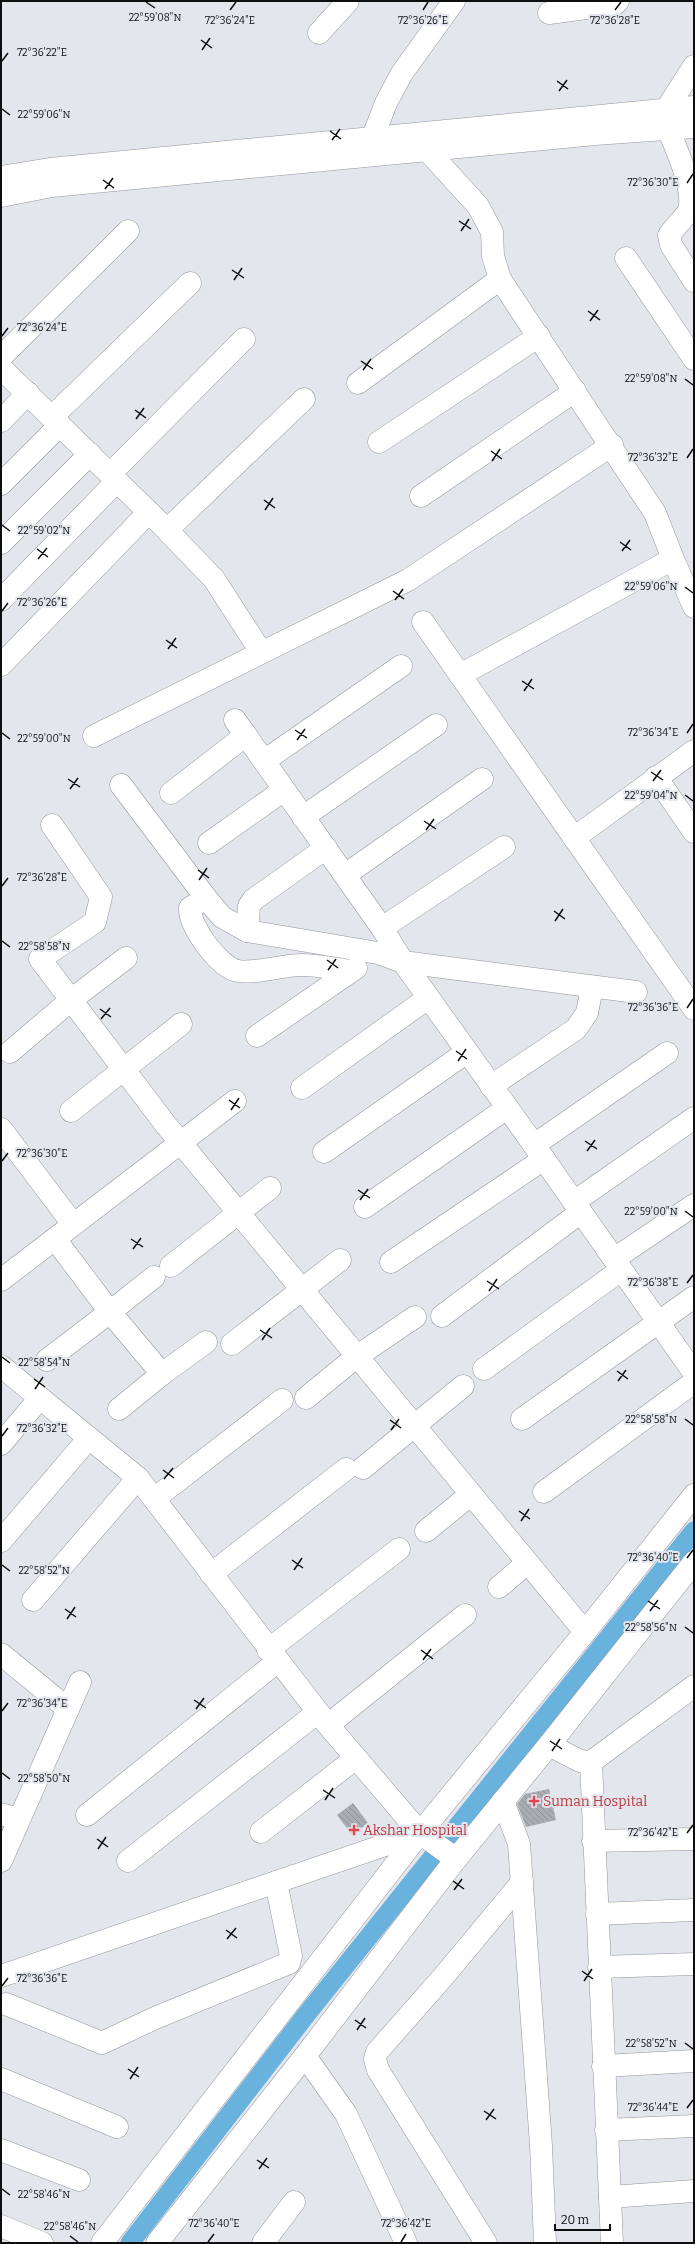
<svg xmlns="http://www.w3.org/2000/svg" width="695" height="2244" viewBox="0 0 695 2244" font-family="Bitter,serif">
  <defs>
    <pattern id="building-back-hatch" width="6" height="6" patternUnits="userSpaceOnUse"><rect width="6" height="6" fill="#a9acb2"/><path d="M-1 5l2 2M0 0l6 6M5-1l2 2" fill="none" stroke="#909398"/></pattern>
  </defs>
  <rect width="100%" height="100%" fill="#e3e6ed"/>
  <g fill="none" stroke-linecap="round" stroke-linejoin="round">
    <polyline stroke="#6ab2de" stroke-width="19" points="130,2243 306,2015 694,1531"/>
  </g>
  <g fill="url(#building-back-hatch)">
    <polygon points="549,1789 556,1820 526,1827 517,1804 525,1794"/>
    <polygon points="353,1803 368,1823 352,1835 337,1815"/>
  </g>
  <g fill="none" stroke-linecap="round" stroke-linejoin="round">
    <defs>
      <g id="minor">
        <polyline points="549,13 615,4 618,1"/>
        <polyline points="319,33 348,1"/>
        <polyline points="666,110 694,66"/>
        <path d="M668,129C677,150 695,190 689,211C683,219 675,227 669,235L671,245L694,281"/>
        <polyline points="372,139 386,103 402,73 454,1"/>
        <polyline points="428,151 478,206 492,232 493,256 500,279 655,513 673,559 460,675"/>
        <polyline points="1,177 50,169 694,107"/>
        <polyline points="1,196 52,186 595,134 694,127"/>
        <polyline points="626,258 694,359"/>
        <polyline points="1,357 128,231"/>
        <polyline points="1,368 160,523 214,579 261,652"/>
        <polyline points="358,383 500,279"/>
        <polyline points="52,417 190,283"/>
        <polyline points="1,421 28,393"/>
        <polyline points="379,442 539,336"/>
        <polyline points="110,474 244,339"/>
        <polyline points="1,484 60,425"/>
        <polyline points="421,496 575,391"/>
        <polyline points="167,530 304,399"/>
        <polyline points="1,543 90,454"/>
        <polyline points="673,559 694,607"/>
        <polyline points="1,600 117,481"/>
        <polyline points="423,622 694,1009"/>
        <polyline points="1,665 149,512"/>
        <polyline points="235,720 382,928 403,962 636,992"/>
        <polyline points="94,736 408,580 612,445"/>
        <polyline points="264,761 401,666"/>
        <polyline points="656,777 694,832"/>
        <polyline points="121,785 206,898 222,917 247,931 378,953 403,962 534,1145 694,1373"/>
        <polyline points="171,793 246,735"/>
        <polyline points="303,817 436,725"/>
        <polyline points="52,825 101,897 95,922 40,959 166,1125 585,1632"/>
        <polyline points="574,838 694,751"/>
        <polyline points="209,843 284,790"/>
        <polyline points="345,875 482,779"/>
        <path d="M206,898L190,908C189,927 220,968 238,971C256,974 282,965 302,965C318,965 335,969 351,971"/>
        <polyline points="382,928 504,847"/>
        <polyline points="247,931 249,906 253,900 326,848"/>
        <polyline points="257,1036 356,968"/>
        <polyline points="10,1052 71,1000 126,958"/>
        <polyline points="491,1086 576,1029 587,1013 592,987"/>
        <polyline points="302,1088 428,998"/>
        <polyline points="71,1111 181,1024"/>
        <polyline points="1,1129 73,1224"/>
        <polyline points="534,1145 667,1053"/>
        <polyline points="324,1152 467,1052"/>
        <polyline points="574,1202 694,1118"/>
        <polyline points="365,1207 507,1108"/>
        <polyline points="55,1239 110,1312 154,1277"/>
        <polyline points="614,1259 694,1205"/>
        <polyline points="391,1262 544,1159"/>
        <polyline points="171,1266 270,1188"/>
        <polyline points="1,1280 235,1101"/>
        <polyline points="442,1316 581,1212"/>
        <polyline points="232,1344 340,1260"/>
        <polyline points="47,1360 110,1312 162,1374 206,1342"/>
        <polyline points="1,1366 138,1478 328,1725 420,1833 456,1859"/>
        <polyline points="484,1369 621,1270"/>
        <polyline points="306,1398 356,1357 415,1317"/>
        <polyline points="119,1409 162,1374"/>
        <polyline points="522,1419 694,1297"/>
        <polyline points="1,1444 40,1398"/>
        <polyline points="363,1468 463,1386"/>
        <polyline points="544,1492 694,1382"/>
        <polyline points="154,1499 282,1400"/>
        <polyline points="426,1531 470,1495"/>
        <polyline points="1,1541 89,1438"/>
        <polyline points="211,1574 346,1469"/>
        <polyline points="499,1587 527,1563"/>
        <polyline points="33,1600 138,1478"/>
        <polyline points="268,1650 399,1549"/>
        <polyline points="1,1654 68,1709"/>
        <polyline points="328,1725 465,1615"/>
        <polyline points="549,1745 580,1761 591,1762 612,2243"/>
        <polyline points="591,1762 694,1686"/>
        <polyline points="503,1801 519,1844 541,2145 545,2243"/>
        <polyline points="1,1814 19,1819"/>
        <polyline points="87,1815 278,1661"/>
        <polyline points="261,1832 356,1758"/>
        <polyline points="593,1841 694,1839"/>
        <polyline points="1,1861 80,1682"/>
        <polyline points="128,1861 318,1712"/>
        <polyline points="597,1914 694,1910"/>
        <polyline points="599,1967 694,1964"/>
        <polyline points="1,1976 420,1833"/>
        <polyline points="6,2004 102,2043 155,2018 289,1963 291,1956 276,1882"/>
        <polyline points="305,2056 346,2114 406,2243"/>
        <polyline points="603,2066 694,2061"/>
        <polyline points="1,2079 117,2127"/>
        <polyline points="606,2130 694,2126"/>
        <polyline points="1,2150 79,2180"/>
        <polyline points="610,2197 694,2191"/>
        <polyline points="1,2226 42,2243"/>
        <polyline points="102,2243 420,1833 585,1632 694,1495"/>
        <polyline points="157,2243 305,2056 456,1859 549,1745 694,1562"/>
        <polyline points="263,2243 294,2202"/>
        <polyline points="486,2243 378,2070 375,2059 377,2052 443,1977 522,1882"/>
      </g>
    </defs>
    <use href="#minor" stroke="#92959b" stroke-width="23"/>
    <use href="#minor" stroke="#fff" stroke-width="22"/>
  </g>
  <path fill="none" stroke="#0d0e10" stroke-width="1.5" d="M146,2L155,8M230,10L236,2M423,10L428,2M615,10L621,2M201,40L212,48M202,50L210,38M2,61L8,53M557,81L568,89M559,91L567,80M2,109L10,115M330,131L341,139M332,140L340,129M103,180L114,188M687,183L693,174M105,189L113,178M459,221L471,229M461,231L469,219M232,270L244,278M234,280L242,268M588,311L600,320M590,321L598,310M2,336L8,328M361,361L373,369M363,370L371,359M685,379L693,385M135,410L146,418M136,419L144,408M491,451L502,459M687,458L693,449M492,461L500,449M264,500L275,508M265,510L273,498M2,525L10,531M620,542L631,550M37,549L48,557M622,551L630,540M38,559L47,548M685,587L693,593M393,591L404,599M395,600L403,589M2,611L8,603M166,640L177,648M168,649L176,638M522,681L534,689M524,691L532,679M295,730L307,738M2,733L10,739M687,733L693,724M297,740L305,729M651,772L663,780M68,779L80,787M653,781L661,770M70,789L78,778M685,795L693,801M424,821L436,829M426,830L434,819M198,870L209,878M199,880L207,868M2,886L8,878M554,911L565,919M555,921L563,909M2,941L10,947M327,960L338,968M328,970L336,959M687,1008L693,999M100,1009L111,1017M101,1019L110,1008M456,1051L467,1059M458,1061L466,1049M229,1100L240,1108M231,1110L239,1098M585,1141L597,1149M587,1151L595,1140M2,1161L8,1153M358,1190L370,1198M360,1200L368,1189M685,1211L693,1217M131,1239L143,1247M133,1249L141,1238M487,1281L499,1289M687,1283L693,1275M489,1291L497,1279M260,1330L272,1338M262,1340L270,1328M2,1357L10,1363M617,1371L628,1379M34,1379L45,1387M618,1381L626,1370M35,1389L43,1377M685,1419L693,1425M390,1420L401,1428M391,1430L399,1419M2,1436L8,1428M163,1470L174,1478M164,1479L173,1468M519,1511L530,1519M521,1521L529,1509M687,1558L693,1550M292,1560L303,1568M2,1565L10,1571M294,1570L302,1558M648,1601L660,1609M65,1609L76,1617M650,1611L658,1600M67,1619L75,1607M685,1627L693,1633M421,1650L433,1659M423,1660L431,1649M194,1700L206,1708M196,1709L204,1698M2,1711L8,1703M550,1741L562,1749M552,1751L560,1739M2,1773L10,1779M323,1790L335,1798M325,1800L333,1788M687,1833L693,1825M97,1839L108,1847M98,1849L106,1837M453,1881L464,1889M454,1890L462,1879M226,1930L237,1938M227,1939L236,1928M582,1971L593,1979M584,1981L592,1969M2,1986L8,1978M355,2020L366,2028M357,2030L365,2018M685,2043L693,2049M128,2069L139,2077M130,2079L138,2067M687,2108L693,2100M484,2111L496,2119M486,2120L494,2109M257,2160L269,2168M259,2169L267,2158M2,2189L10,2195M70,2236L78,2242M208,2242L214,2234M401,2242L406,2234"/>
  <g fill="#e0444e" stroke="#e3e6ed" stroke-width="1.5">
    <path d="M532 1795h4v4h4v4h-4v4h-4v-4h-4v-4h4z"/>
    <path d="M352 1824h4v4h4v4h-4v4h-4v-4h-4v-4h4z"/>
  </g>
  <g text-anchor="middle" stroke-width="4" stroke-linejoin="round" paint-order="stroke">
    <g font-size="14" fill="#be3a42" stroke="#e3e6ed" text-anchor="start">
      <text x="543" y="1806">Suman Hospital</text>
      <text x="363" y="1835">Akshar Hospital</text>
    </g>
  </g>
  <g font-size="10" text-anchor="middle" fill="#0d0e10" stroke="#e3e6ed" stroke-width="4" stroke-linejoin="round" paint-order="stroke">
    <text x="155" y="21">22°59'08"N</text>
    <text x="230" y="24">72°36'24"E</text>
    <text x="423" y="24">72°36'26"E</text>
    <text x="615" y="24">72°36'28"E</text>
    <text x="42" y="56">72°36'22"E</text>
    <text x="44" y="118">22°59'06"N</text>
    <text x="653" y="186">72°36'30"E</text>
    <text x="42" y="331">72°36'24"E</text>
    <text x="651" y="382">22°59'08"N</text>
    <text x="653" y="461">72°36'32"E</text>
    <text x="44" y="534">22°59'02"N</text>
    <text x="651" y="590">22°59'06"N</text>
    <text x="42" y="606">72°36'26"E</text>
    <text x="653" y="736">72°36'34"E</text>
    <text x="44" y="742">22°59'00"N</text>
    <text x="651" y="799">22°59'04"N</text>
    <text x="42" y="881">72°36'28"E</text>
    <text x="44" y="950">22°58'58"N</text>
    <text x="653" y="1011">72°36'36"E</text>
    <text x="42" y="1157">72°36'30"E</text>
    <text x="651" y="1215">22°59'00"N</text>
    <text x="653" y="1286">72°36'38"E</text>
    <text x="44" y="1366">22°58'54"N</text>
    <text x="651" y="1423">22°58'58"N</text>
    <text x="42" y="1432">72°36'32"E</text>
    <text x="653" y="1561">72°36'40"E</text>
    <text x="44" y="1574">22°58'52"N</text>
    <text x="651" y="1631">22°58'56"N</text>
    <text x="42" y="1707">72°36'34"E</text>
    <text x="44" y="1782">22°58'50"N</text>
    <text x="653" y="1836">72°36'42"E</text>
    <text x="42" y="1982">72°36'36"E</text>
    <text x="651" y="2047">22°58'52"N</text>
    <text x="653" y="2111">72°36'44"E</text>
    <text x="44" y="2198">22°58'46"N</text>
    <text x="214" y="2227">72°36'40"E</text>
    <text x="406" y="2227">72°36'42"E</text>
    <text x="70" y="2230">22°58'46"N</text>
  </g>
  <rect width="695" height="2244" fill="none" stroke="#0d0e10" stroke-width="4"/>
  <path d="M555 2224v6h55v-6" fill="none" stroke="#0d0e10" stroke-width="2"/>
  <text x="561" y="2224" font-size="12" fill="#0d0e10" stroke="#e3e6ed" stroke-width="3" paint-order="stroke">20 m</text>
</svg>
